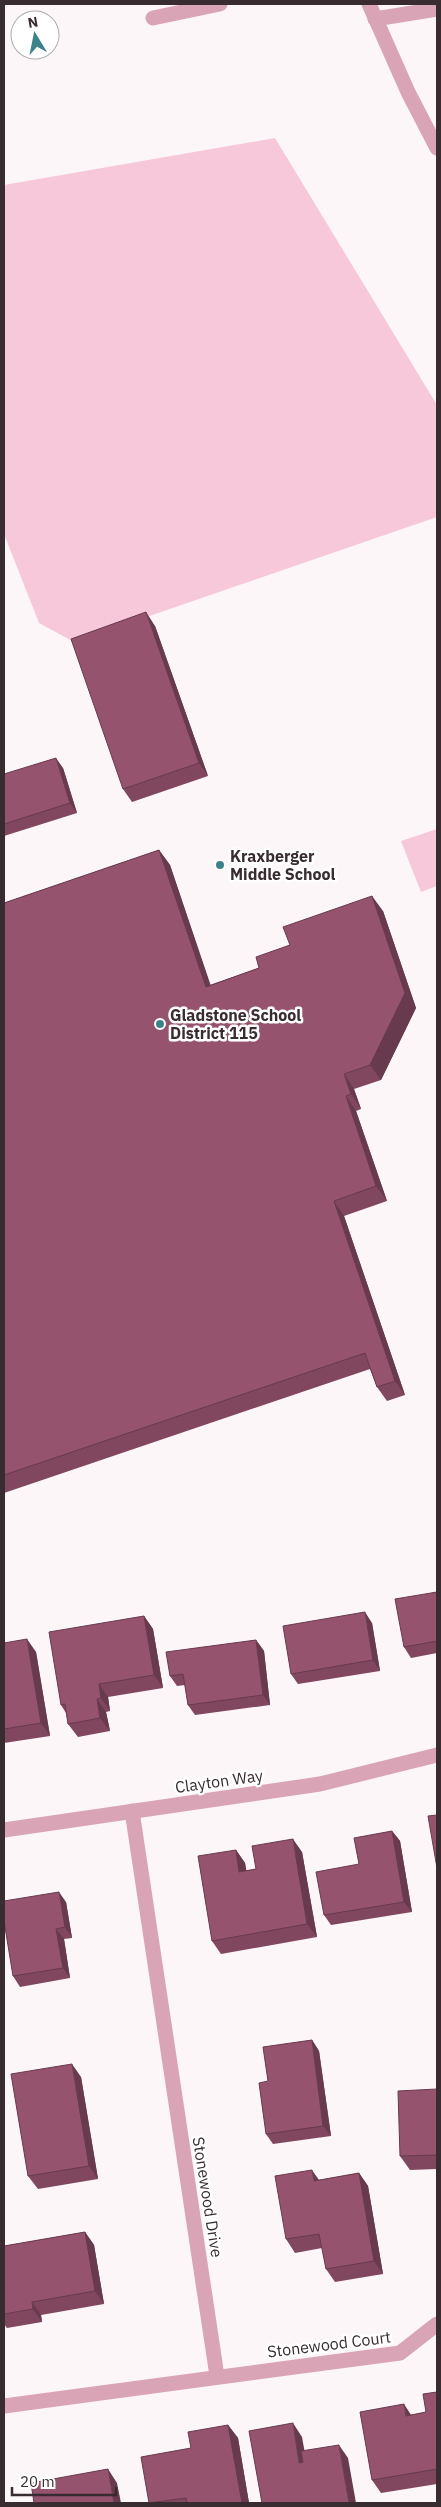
<svg xmlns="http://www.w3.org/2000/svg" width="441" height="2507" viewBox="0 0 441 2507" font-family="'IBM Plex Sans',sans-serif">
  <rect width="100%" height="100%" fill="#fcf6f8"/>
  <g fill="#f7c8d9">
    <polygon points="275,138 437,405 437,517 74,642 39,623 4,534 4,185"/>
    <polygon points="437,829 437,886 421,892 401,841"/>
  </g>
  <g fill="none" stroke-linecap="round" stroke-linejoin="round">
    <polyline stroke="#daa4b7" stroke-width="15" points="153,18 220,4"/>
    <g stroke="#daa4b7" stroke-width="15">
      <polyline points="375,19 437,9"/>
      <polyline points="132,1811 217,2376"/>
      <polyline points="4,1830 320,1784 437,1755"/>
      <polyline points="4,2406 400,2353 437,2324"/>
    </g>
    <polyline stroke="#daa4b7" stroke-width="15" points="369,4 408,92 437,148"/>
  </g>
  <g fill="#80475f">
    <polygon points="155,626 208,776 132,802 123,789"/>
    <polygon points="63,768 77,813 4,836 4,774"/>
    <polygon points="159,850 170,865 210,985 259,968 290,945 383,911 416,1008 381,1080 354,1089 361,1109 356,1111 387,1201 344,1216 405,1395 387,1401 377,1387 370,1369 4,1493 4,903"/>
    <polygon points="437,1592 437,1653 411,1658 404,1647"/>
    <polygon points="144,1616 153,1629 163,1688 108,1697 110,1711 106,1712 110,1731 78,1737 68,1724 66,1713 61,1705"/>
    <polygon points="372,1623 380,1671 298,1684 291,1674"/>
    <polygon points="256,1640 264,1651 270,1705 195,1715 188,1705 185,1685 177,1686 170,1676"/>
    <polygon points="4,1643 36,1652 50,1736 4,1743"/>
    <polygon points="392,1831 400,1841 412,1912 331,1925 324,1915 359,1864"/>
    <polygon points="236,1850 245,1863 246,1871 256,1869 302,1852 317,1937 221,1954 212,1941"/>
    <polygon points="66,1902 72,1938 64,1939 70,1978 20,1987 13,1976"/>
    <polygon points="312,2040 319,2051 331,2136 273,2144 266,2134 268,2081"/>
    <polygon points="81,2077 98,2179 38,2189 28,2176"/>
    <polygon points="437,2086 437,2169 410,2170 400,2156 437,2089"/>
    <polygon points="359,2173 368,2186 383,2274 335,2282 326,2269 322,2248 295,2253 286,2239 319,2180"/>
    <polygon points="85,2232 94,2245 104,2304 41,2315 42,2322 7,2328 4,2324 4,2246"/>
    <polygon points="437,2392 437,2484 381,2493 372,2480 411,2415 426,2412"/>
    <polygon points="228,2425 238,2438 249,2503 149,2503 191,2448"/>
  </g>
  <g fill="#683a4d">
    <polygon points="146,612 155,626 208,776 199,763"/>
    <polygon points="56,758 63,768 77,813 70,803"/>
    <polygon points="159,850 170,865 216,1001 206,987"/>
    <polygon points="372,896 383,911 416,1008 381,1080 370,1065"/>
    <polygon points="344,1074 354,1089 361,1109 351,1094"/>
    <polygon points="346,1096 356,1111 387,1201 376,1186"/>
    <polygon points="334,1201 344,1216 405,1395 395,1381"/>
    <polygon points="365,1612 372,1623 380,1671 373,1660"/>
    <polygon points="144,1616 153,1629 163,1688 154,1675"/>
    <polygon points="27,1639 36,1652 50,1736 41,1723"/>
    <polygon points="256,1640 264,1651 270,1705 263,1695"/>
    <polygon points="99,1684 108,1697 110,1711 101,1698"/>
    <polygon points="97,1699 106,1712 110,1731 100,1718"/>
    <polygon points="392,1831 400,1841 412,1912 404,1902"/>
    <polygon points="293,1839 302,1852 317,1937 307,1924"/>
    <polygon points="236,1850 245,1863 249,1885 239,1872"/>
    <polygon points="59,1892 66,1902 72,1938 65,1927"/>
    <polygon points="56,1929 64,1939 70,1978 63,1968"/>
    <polygon points="312,2040 319,2051 331,2136 323,2126"/>
    <polygon points="72,2064 81,2077 98,2179 89,2166"/>
    <polygon points="312,2170 321,2183 314,2181"/>
    <polygon points="359,2173 368,2186 383,2274 374,2261"/>
    <polygon points="85,2232 94,2245 104,2304 95,2291"/>
    <polygon points="32,2302 41,2315 42,2322 33,2309"/>
    <polygon points="404,2404 413,2418 406,2416"/>
    <polygon points="293,2423 302,2437 309,2476 299,2463"/>
    <polygon points="228,2425 238,2438 249,2503 242,2503"/>
    <polygon points="339,2445 348,2458 356,2503 349,2503"/>
    <polygon points="108,2469 117,2483 121,2503 114,2503"/>
  </g>
  <g fill="#95536e" stroke="#683a4d">
    <polygon points="146,612 199,763 123,789 71,639"/>
    <polygon points="56,758 70,803 4,824 4,774"/>
    <polygon points="159,850 206,987 259,968 256,957 290,945 283,927 372,896 405,993 370,1065 344,1074 351,1094 346,1096 376,1186 334,1201 395,1381 377,1387 365,1353 4,1475 4,903"/>
    <polygon points="437,1592 437,1641 404,1647 395,1599"/>
    <polygon points="365,1612 373,1660 291,1674 283,1626"/>
    <polygon points="144,1616 154,1675 99,1684 101,1698 97,1699 100,1718 68,1724 65,1704 61,1705 49,1632"/>
    <polygon points="27,1639 41,1723 4,1729 4,1643"/>
    <polygon points="256,1640 263,1695 188,1705 183,1674 170,1676 166,1652"/>
    <polygon points="437,1815 437,1868 428,1816"/>
    <polygon points="392,1831 404,1902 324,1915 316,1872 359,1864 354,1838"/>
    <polygon points="293,1839 307,1924 212,1941 198,1856 236,1850 239,1872 256,1869 252,1846"/>
    <polygon points="59,1892 65,1927 56,1929 63,1968 13,1976 4,1921 4,1901"/>
    <polygon points="312,2040 323,2126 266,2134 259,2083 268,2081 263,2047"/>
    <polygon points="72,2064 89,2166 28,2176 11,2074"/>
    <polygon points="437,2086 437,2155 400,2156 398,2091 437,2089"/>
    <polygon points="312,2170 314,2181 359,2173 374,2261 326,2269 319,2234 286,2239 275,2176"/>
    <polygon points="85,2232 95,2291 32,2302 33,2309 4,2314 4,2246"/>
    <polygon points="437,2392 437,2469 372,2480 360,2412 404,2404 406,2416 426,2412 423,2394"/>
    <polygon points="293,2423 299,2463 303,2462 301,2451 339,2445 349,2503 262,2503 249,2431"/>
    <polygon points="228,2425 242,2503 187,2503 186,2498 149,2503 141,2457 191,2448 188,2432"/>
    <polygon points="108,2469 114,2503 34,2503 31,2483"/>
  </g>
  <g fill="#3b8389" stroke="#fff" stroke-width="2">
    <circle cx="220" cy="865" r="5"/>
    <circle cx="160" cy="1024" r="5"/>
  </g>
  <g text-anchor="middle" stroke-width="5" stroke-linejoin="round" paint-order="stroke">
    <g font-size="16" font-weight="bold" fill="#382c30" stroke="#fff" text-anchor="start">
      <text x="230" y="862">Kraxberger<tspan x="230" dy="18">Middle School</tspan></text>
      <text x="170" y="1021">Gladstone School<tspan x="170" dy="18">District 115</tspan></text>
    </g>
    <g font-size="16" fill="#382c30" stroke="#fff">
      <text transform="translate(219 1781) rotate(-8)" y="6">Clayton Way</text>
      <text transform="translate(208 2197) rotate(81)" y="6">Stonewood Drive</text>
      <text transform="translate(329 2344) rotate(-7)" y="6">Stonewood Court</text>
    </g>
  </g>
  <rect width="441" height="2507" fill="none" stroke="#382c30" stroke-width="10"/>
  <g transform="translate(35 35) rotate(350)"><circle r="24" fill="#ffffff" stroke="#afabac"/>
  <path d="M0-4L9 19L0 12L-9 19Z" fill="#3b8389"/>
  <text y="-8" font-size="14" font-weight="bold" text-anchor="middle" fill="#382c30">N</text>
  </g>
  <path d="M12 2487v8h104v-8" fill="none" stroke="#382c30" stroke-width="2.5"/>
  <text x="20" y="2487" font-size="15" fill="#382c30" stroke="#ffffff" stroke-width="4" paint-order="stroke">20 m</text>
</svg>
